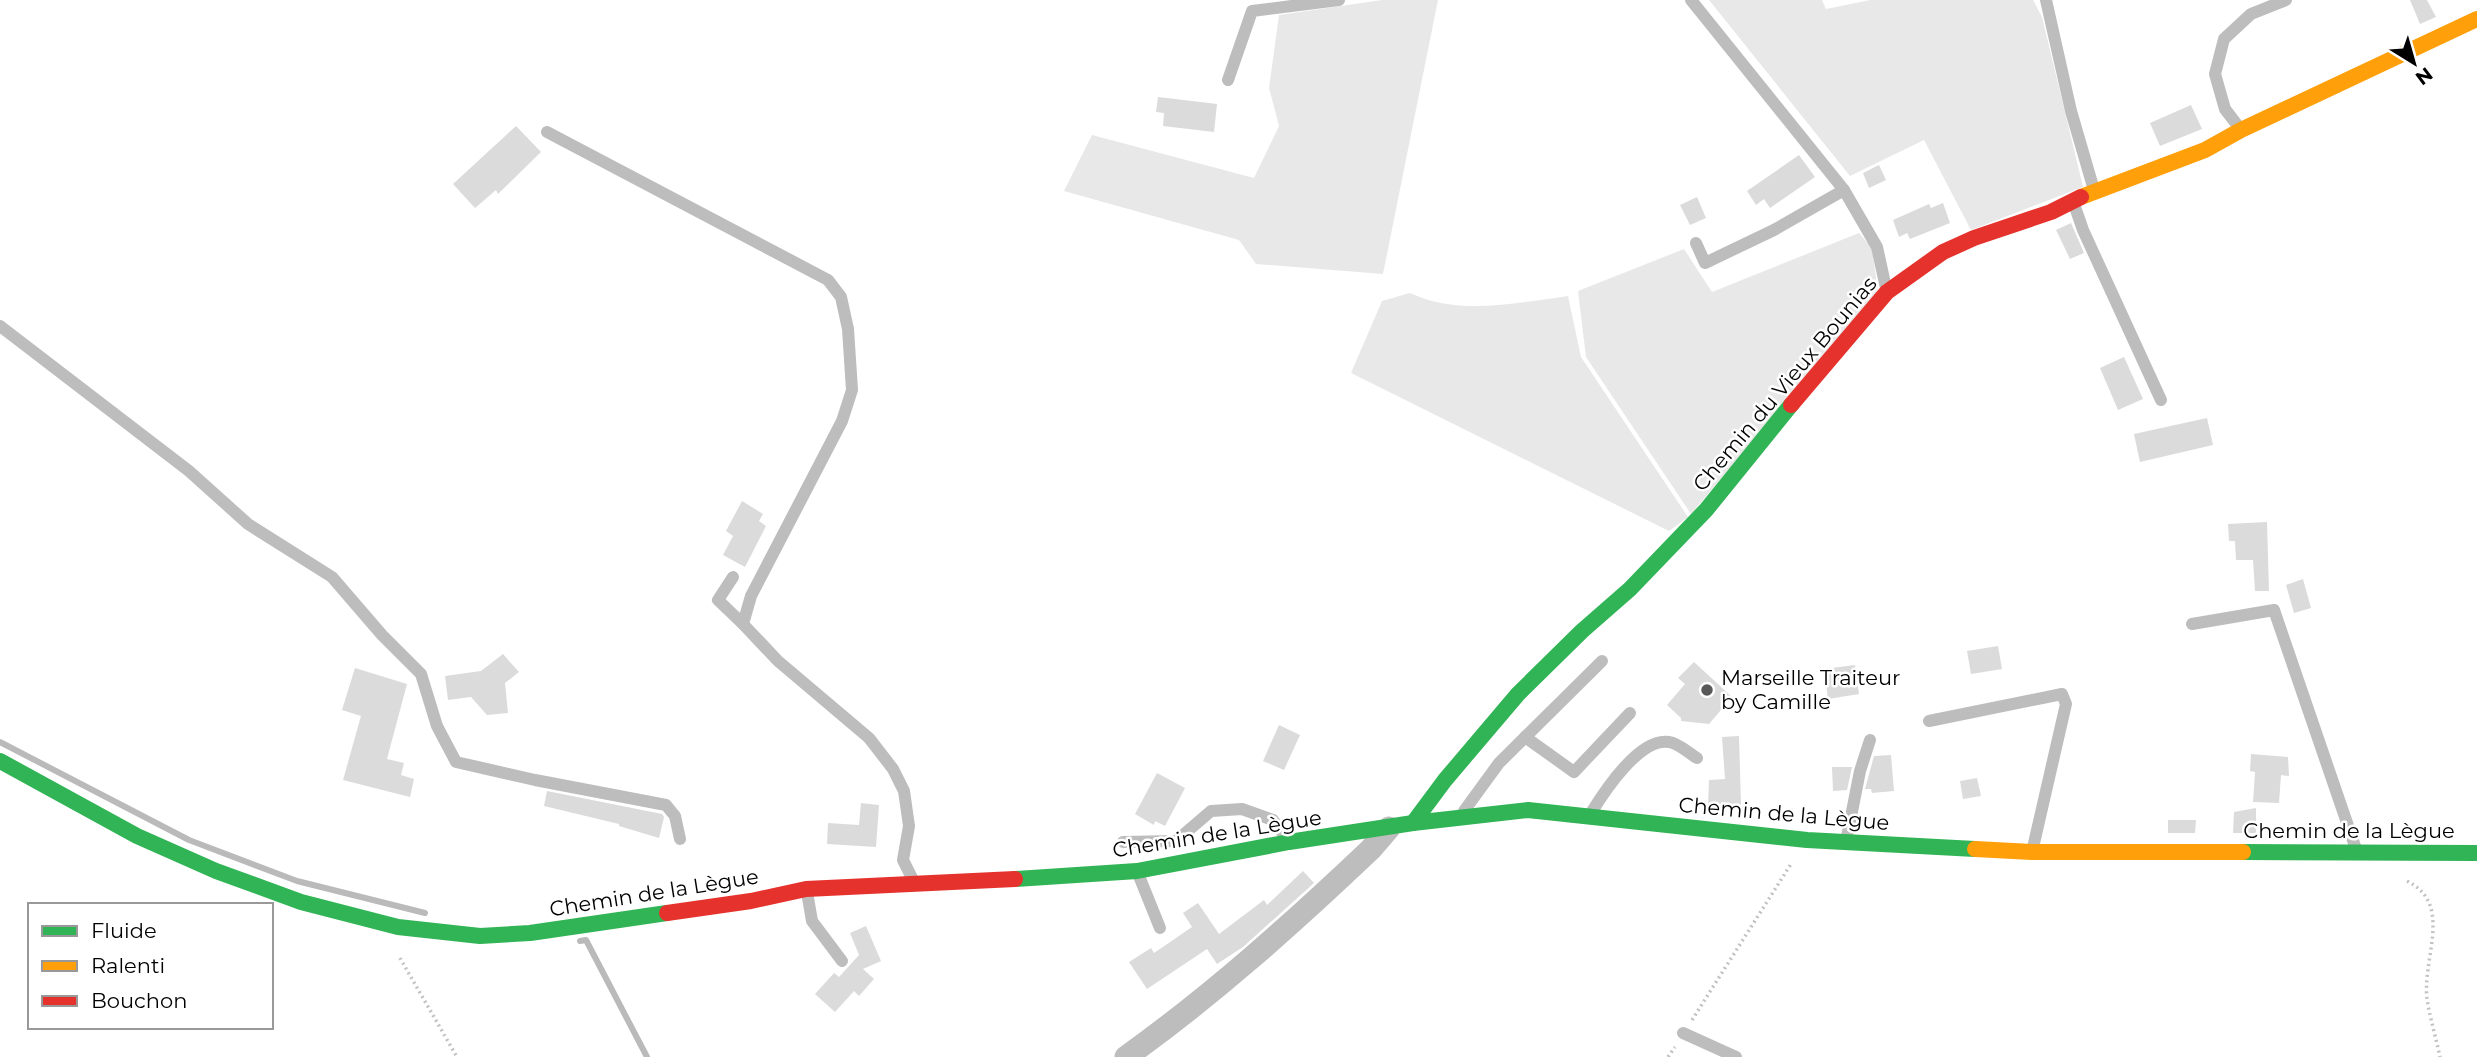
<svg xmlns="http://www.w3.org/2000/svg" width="2477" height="1057" viewBox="0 0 2477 1057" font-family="Montserrat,sans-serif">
  <rect width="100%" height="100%" fill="#fff"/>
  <g fill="#e8e8e8">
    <polygon points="1382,0 1438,0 1383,274 1256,264 1239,240 1064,191 1092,135 1254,178 1279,126 1269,88 1279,15"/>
    <polygon points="1709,0 1822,0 1826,9 1870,0 2033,0 2042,17 2083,187 1971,230 1924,140 1850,176"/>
    <polygon points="1859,233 1872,248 1878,293 1691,514 1586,357 1578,291 1684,249 1712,292"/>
    <path d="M1410,293C1459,316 1516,303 1568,296L1581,357L1688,517L1669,531L1351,373L1382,301Z"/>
  </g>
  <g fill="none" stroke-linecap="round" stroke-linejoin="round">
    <g stroke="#bababa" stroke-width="6">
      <polyline points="0,742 189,840 297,881 425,913"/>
      <polyline points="580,941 586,940 647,1057"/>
    </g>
  </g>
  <g fill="#dbdbdb">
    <polygon points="2410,0 2427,0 2436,17 2420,24"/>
    <polygon points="1158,97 1217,104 1214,132 1163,126 1164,113 1156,112"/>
    <polygon points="2191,105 2202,129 2160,146 2150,123"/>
    <polygon points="516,126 541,152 498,194 496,190 475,208 453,184"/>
    <polygon points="1799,155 1815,177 1770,208 1764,199 1756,205 1747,191"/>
    <polygon points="1879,165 1886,180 1869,188 1863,173"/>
    <polygon points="1697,197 1706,218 1690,225 1680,205"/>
    <polygon points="1943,203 1950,223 1910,239 1907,233 1899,237 1893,220 1929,204 1931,208"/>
    <polygon points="2071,223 2084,253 2070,259 2056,230"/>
    <polygon points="2124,357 2143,399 2118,410 2100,368"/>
    <polygon points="2207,418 2213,445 2140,462 2134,434"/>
    <polygon points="742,501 763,514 759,521 766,526 745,567 723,555 733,536 726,531"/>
    <polygon points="2267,522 2269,591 2255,591 2253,560 2236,560 2235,541 2229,541 2228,524"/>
    <polygon points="2303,579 2311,608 2294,613 2286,585"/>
    <polygon points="1998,646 2002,669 1971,674 1967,651"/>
    <polygon points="503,654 519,672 505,683 508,713 487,715 471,697 448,700 445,676 481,671"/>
    <polygon points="1694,662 1732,697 1709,724 1681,721 1681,718 1667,705 1685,684 1678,678"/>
    <polygon points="1855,665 1859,694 1828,699 1824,669"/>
    <polygon points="355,668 407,684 387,759 404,763 401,775 414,779 410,797 343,780 361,716 342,710"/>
    <polygon points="1279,725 1300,735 1284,770 1263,761"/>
    <polygon points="1739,736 1741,805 1708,806 1709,780 1725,779 1722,737"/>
    <polygon points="2251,754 2288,757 2289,776 2281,775 2279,803 2253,802 2255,772 2250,771"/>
    <polygon points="1891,755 1894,791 1872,793 1871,789 1865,789 1874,756"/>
    <polygon points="1832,767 1852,767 1847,790 1833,791"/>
    <polygon points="1157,773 1185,788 1165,826 1155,821 1154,825 1135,814"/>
    <polygon points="1977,778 1981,796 1963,799 1960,781"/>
    <polygon points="547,791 662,814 664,817 659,838 619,826 619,824 544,806"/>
    <polygon points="861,803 879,805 876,847 827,844 828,823 859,825"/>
    <polygon points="2256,808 2256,833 2233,833 2234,812"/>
    <polygon points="2168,820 2196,820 2195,833 2168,833"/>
    <polygon points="1303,871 1314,883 1243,947 1217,964 1207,949 1147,989 1129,962 1151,948 1154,953 1192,927 1183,913 1198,903 1219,934 1264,900 1267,905"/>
    <polygon points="866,926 881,961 863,969 874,979 859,996 854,991 835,1012 815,994 834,973 839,977 859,955 850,933"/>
  </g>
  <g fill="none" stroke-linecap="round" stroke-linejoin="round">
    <g stroke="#c2c2c2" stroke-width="3.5" stroke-dasharray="2 3.5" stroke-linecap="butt">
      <path d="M2407,881C2454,904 2422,958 2427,999C2430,1018 2436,1038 2440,1057"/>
      <polyline points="400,958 457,1057"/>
      <polyline points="1692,1020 1791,864"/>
      <polyline points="1668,1057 1675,1047"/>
    </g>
    <g stroke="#bdbdbd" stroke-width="12">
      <polyline points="1691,0 1844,190"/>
      <polyline points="2046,0 2071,111 2094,190"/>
      <polyline points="1228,80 1252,11 1339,0"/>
      <polyline points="2241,130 2225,109 2215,74 2224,39 2251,14 2286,0"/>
      <polyline points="547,132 828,280 841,297 848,329 852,390 842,421 751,596 743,624 778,661 869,738 893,769 904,791 909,826 903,860 914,882"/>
      <polyline points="2073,201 2083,230 2161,400"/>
      <polyline points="1696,243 1705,263 1774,230 1844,190 1877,247 1886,288"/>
      <polyline points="0,326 189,471 248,524 332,577 382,635 421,674 437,726 456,762 535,780 666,805 675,816 680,839"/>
      <polyline points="733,577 718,600 743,624"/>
      <polyline points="2192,624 2274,610 2357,852"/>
      <polyline points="1929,721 2062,694 2066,704 2032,852"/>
      <polyline points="1525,737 1574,772 1630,713"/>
      <polyline points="1464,811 1499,763 1602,661"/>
      <path d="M1591,813C1604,792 1640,737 1669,742C1678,743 1689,753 1697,758"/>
      <polyline points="1123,842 1176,841 1211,811 1242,809 1273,820 1287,839"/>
      <polyline points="1846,842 1860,771 1870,740"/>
      <polyline points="1137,871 1160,928"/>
      <polyline points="807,892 812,921 842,961"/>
      <polyline points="1683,1033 1736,1057"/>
    </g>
    <path stroke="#bdbdbd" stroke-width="23" d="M1126,1057C1214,994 1293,923 1371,849L1389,828"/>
    <g stroke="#30b455" stroke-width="16">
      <polyline points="0,761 137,836 216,871 301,902 398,927 480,936 530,933 667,913"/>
      <polyline points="1413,823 1445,780 1518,694 1582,631 1630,589 1706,510 1791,405"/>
      <polyline points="2243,852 2477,853"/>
      <polyline points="1015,879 1137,871 1289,842 1413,823 1528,810 1807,840 1975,849"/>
    </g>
    <g stroke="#ff9f0a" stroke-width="16">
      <polyline points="2081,197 2205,150 2241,130 2477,19"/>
      <polyline points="1975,849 2032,852 2243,852"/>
    </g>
    <g stroke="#e5322d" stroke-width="16">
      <polyline points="1791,405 1887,292 1943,252 1974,238 2051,212 2081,197"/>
      <polyline points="667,913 751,901 806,889 1015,879"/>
    </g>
  </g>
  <circle fill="#595959" stroke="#fff" stroke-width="2.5" cx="1707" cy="690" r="7"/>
  <g text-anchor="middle" stroke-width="5" stroke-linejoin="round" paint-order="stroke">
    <g font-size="21" fill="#000" stroke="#fff">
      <text transform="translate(1785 384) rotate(-50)" y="7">Chemin du Vieux Bounias</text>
      <text transform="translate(1784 814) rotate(5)" y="7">Chemin de la Lègue</text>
      <text x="2349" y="838">Chemin de la Lègue</text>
      <text transform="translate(1217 834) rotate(-9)" y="7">Chemin de la Lègue</text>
      <text transform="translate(654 893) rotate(-9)" y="7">Chemin de la Lègue</text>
    </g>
    <g font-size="21" fill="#000" stroke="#fff" text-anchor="start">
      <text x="1721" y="685">Marseille Traiteur<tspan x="1721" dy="24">by Camille</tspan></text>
    </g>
  </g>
  <rect x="28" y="903" width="245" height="126" fill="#ffffff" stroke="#999999" stroke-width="2"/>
  <rect x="42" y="926" width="35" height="10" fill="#30b455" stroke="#999999" stroke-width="2"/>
  <text x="91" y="938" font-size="21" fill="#000000">Fluide</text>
  <rect x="42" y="961" width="35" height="10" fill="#ff9f0a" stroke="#999999" stroke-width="2"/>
  <text x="91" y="973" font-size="21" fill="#000000">Ralenti</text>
  <rect x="42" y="996" width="35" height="10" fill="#e5322d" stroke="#999999" stroke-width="2"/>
  <text x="91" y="1008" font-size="21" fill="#000000">Bouchon</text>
  <g transform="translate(2414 63) rotate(143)" stroke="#ffffff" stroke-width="5" paint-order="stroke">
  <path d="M0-5L12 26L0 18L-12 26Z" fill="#000000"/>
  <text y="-10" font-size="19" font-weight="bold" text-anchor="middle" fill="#000000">N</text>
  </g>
</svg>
